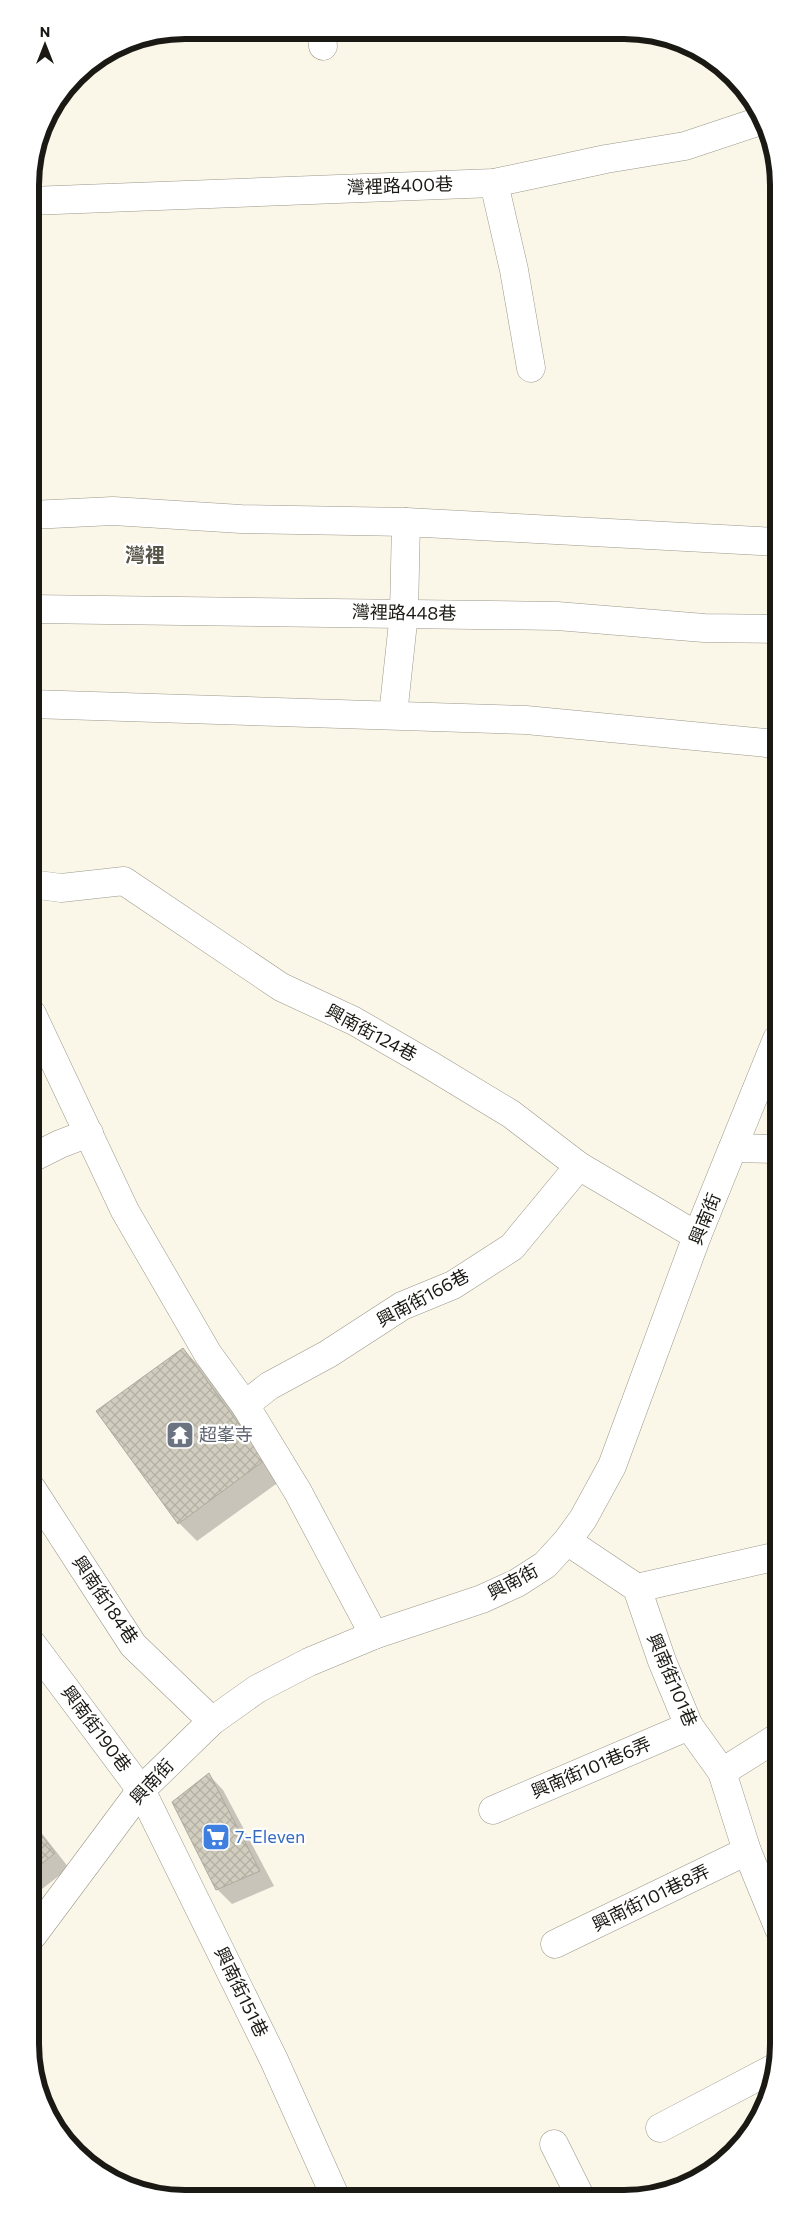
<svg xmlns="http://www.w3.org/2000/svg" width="809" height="2229" viewBox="0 0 809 2229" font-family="Commissioner,'Noto Sans TC',sans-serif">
  <defs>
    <pattern id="building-cross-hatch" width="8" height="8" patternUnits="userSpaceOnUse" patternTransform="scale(1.25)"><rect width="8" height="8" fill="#d1cdbf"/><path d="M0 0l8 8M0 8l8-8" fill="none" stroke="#b3afa3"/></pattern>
  </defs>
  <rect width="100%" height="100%" fill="#faf6e8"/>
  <g fill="#0003">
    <polygon points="183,1349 201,1368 283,1479 197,1541 179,1523"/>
    <polygon points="209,1775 223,1790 274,1886 232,1904 217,1889"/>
    <polygon points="33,1822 69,1868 33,1896"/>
  </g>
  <g fill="url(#building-cross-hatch)" stroke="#aeaa9d">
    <polygon points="183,1348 265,1460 178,1524 96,1411"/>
    <polygon points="209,1773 260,1871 216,1890 172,1802"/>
    <polygon points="33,1824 55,1853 33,1871"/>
  </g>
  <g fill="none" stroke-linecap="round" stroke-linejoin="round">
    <defs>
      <g id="minor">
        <polyline points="321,31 323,46"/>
        <polyline points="494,183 514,270 531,368"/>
        <polyline points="30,201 494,183 606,159 685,146 763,120"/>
        <polyline points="31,515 113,511 241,519 406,522"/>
        <polyline points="31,609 557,616 704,628 777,629"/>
        <polyline points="31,704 526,720 777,744"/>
        <polyline points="393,715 404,613 406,522 777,542"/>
        <polyline points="31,884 61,888 124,881 281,987 354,1021 430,1065 511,1114 579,1166 697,1236"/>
        <polyline points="32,1014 125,1211 208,1354 245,1405 298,1492 374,1635"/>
        <polyline points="733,1148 777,1149"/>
        <polyline points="32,1158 60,1144 89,1133"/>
        <polyline points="245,1405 269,1386 328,1354 402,1306 453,1285 512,1247 579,1166"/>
        <polyline points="32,1489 133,1645 212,1721"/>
        <polyline points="567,1541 637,1588 662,1661 689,1726 722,1772 747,1851 779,1929"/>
        <polyline points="637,1588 778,1556"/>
        <polyline points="32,1644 141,1790 274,2060 335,2196"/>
        <polyline points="722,1772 778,1737"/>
        <polyline points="493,1810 689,1726"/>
        <polyline points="33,1935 141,1790 212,1721 257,1689 309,1662 374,1635 482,1599 517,1583 545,1565 567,1541 583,1519 612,1466 697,1236 777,1039"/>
        <polyline points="555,1944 747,1851"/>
        <polyline points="660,2128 776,2067"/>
        <polyline points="554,2144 580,2196"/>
      </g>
    </defs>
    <use href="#minor" stroke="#9b988a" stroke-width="29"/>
    <use href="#minor" stroke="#fff" stroke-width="28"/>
  </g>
  <defs>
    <symbol id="temple-square" viewBox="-11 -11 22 22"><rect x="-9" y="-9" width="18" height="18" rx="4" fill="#6b7280" stroke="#fff"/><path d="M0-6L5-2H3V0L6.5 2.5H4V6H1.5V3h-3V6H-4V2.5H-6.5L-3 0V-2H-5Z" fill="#fff"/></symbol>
    <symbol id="supermarket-square" viewBox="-11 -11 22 22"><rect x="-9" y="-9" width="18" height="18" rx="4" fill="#3f7fe0" stroke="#fff"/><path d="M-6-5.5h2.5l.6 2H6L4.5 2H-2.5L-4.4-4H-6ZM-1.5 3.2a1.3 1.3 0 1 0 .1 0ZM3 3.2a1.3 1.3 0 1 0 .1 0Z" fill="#fff"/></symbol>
  </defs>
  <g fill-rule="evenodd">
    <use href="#temple-square" x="164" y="1419" width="32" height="32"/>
    <use href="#supermarket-square" x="200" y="1821" width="32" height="32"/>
  </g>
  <g text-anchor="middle" stroke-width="4.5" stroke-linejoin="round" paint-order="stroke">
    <g font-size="18" fill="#1b1914" stroke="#fff">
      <text transform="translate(400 186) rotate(-2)" y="6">灣裡路400巷</text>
      <text transform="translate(404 613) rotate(1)" y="6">灣裡路448巷</text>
      <text transform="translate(371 1033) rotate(28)" y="6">興南街124巷</text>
      <text transform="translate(705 1219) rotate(-68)" y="6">興南街</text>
      <text transform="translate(423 1298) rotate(-28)" y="6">興南街166巷</text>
      <text transform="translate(513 1582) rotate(-28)" y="6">興南街</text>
      <text transform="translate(105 1600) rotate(56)" y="6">興南街184巷</text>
      <text transform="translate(672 1680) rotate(67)" y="6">興南街101巷</text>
      <text transform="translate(96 1729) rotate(53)" y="6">興南街190巷</text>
      <text transform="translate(591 1768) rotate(-23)" y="6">興南街101巷6弄</text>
      <text transform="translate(152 1782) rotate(-47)" y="6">興南街</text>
      <text transform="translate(651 1898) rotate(-26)" y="6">興南街101巷8弄</text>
      <text transform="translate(241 1992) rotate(64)" y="6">興南街151巷</text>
    </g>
    <g font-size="18" fill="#5b616d" stroke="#fff" text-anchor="start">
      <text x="199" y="1441">超峯寺</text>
    </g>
    <g font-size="18" fill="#366cbe" stroke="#fff" text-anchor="start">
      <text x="235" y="1843">7-Eleven</text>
    </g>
    <g font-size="20" font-weight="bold" fill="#575448" stroke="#fff">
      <text x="145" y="562">灣裡</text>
    </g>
  </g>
  <path d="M0 0H809V2229H0ZM185 39H624A146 146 0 0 1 770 185V2044A146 146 0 0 1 624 2190H185A146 146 0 0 1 39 2044V185A146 146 0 0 1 185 39Z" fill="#fff" fill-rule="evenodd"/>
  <path fill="none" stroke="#1b1914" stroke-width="6" d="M185 39H624A146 146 0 0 1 770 185V2044A146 146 0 0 1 624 2190H185A146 146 0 0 1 39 2044V185A146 146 0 0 1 185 39Z"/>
  <g transform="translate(45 45)" stroke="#ffffff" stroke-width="4" paint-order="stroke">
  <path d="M0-4L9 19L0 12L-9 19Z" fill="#1b1914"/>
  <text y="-8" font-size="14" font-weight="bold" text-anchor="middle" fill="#1b1914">N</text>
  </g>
</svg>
